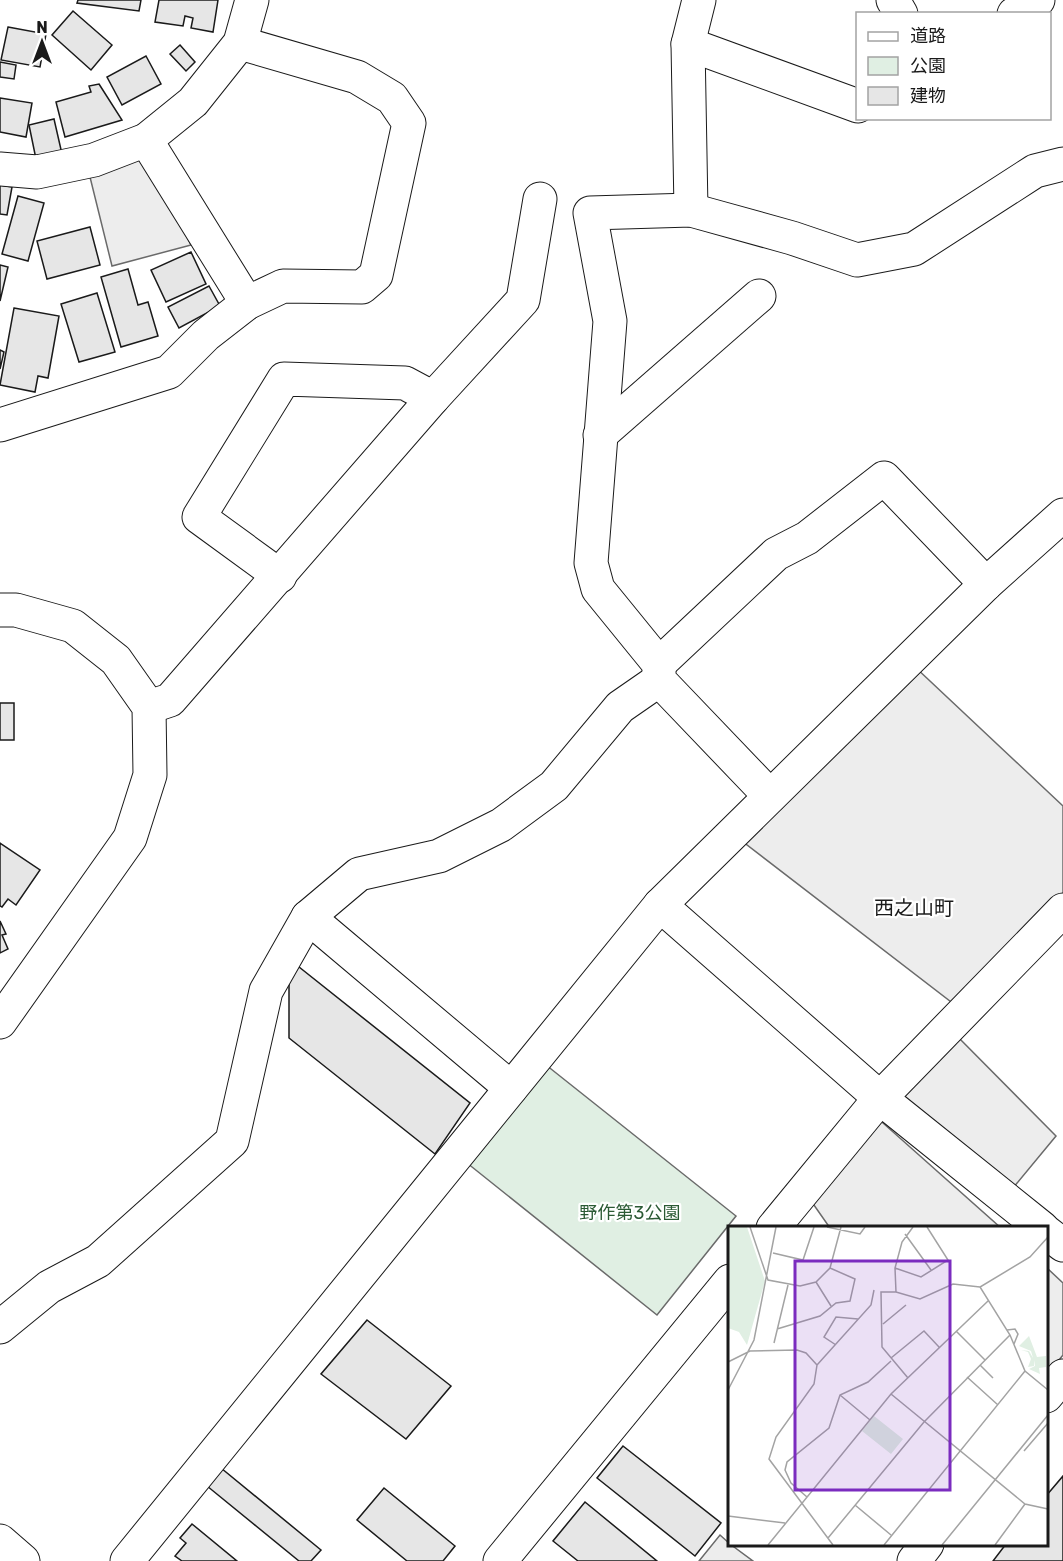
<svg xmlns="http://www.w3.org/2000/svg" width="1063" height="1561" viewBox="0 0 1063 1561" font-family="Rubik,'Noto Sans JP',sans-serif">
  <rect width="100%" height="100%" fill="#fff"/>
  <polygon fill="#e0efe3" stroke="#6a6a6a" stroke-width="1.5" points="541,1061 736,1216 657,1315 462,1159"/>
  <g fill="#ededed" stroke="#6a6a6a" stroke-width="1.5">
    <polygon points="135,153 148,160 191,245 112,266 88,169"/>
    <polygon points="914,666 1063,806 1063,896 959,1008 738,838"/>
    <polygon points="954,1033 1056,1136 1008,1194 888,1096"/>
    <polygon points="874,1115 1001,1228 830,1228 809,1198"/>
    <polygon points="1047,1268 1063,1283 1063,1355 1047,1375"/>
    <polygon points="720,1535 730,1544 753,1561 699,1561"/>
  </g>
  <g fill="#e6e6e6" stroke="#1a1a1a" stroke-width="1.5">
    <polygon points="78,0 141,0 139,11 77,3"/>
    <polygon points="159,0 218,0 213,32 191,28 193,18 185,16 183,26 155,22"/>
    <polygon points="73,11 112,45 91,70 52,35"/>
    <polygon points="8,27 46,34 40,67 1,60"/>
    <polygon points="180,45 195,62 186,71 170,54"/>
    <polygon points="146,56 161,84 122,105 107,77"/>
    <polygon points="0,62 16,65 14,79 0,77"/>
    <polygon points="99,84 122,120 65,137 56,102 91,92 89,86"/>
    <polygon points="0,98 32,103 26,137 0,132"/>
    <polygon points="54,119 62,154 36,159 29,125"/>
    <polygon points="0,185 12,187 7,215 0,214"/>
    <polygon points="18,196 44,203 28,261 2,254"/>
    <polygon points="90,227 100,265 47,279 37,241"/>
    <polygon points="191,252 206,284 166,302 151,270"/>
    <polygon points="0,265 8,267 0,301"/>
    <polygon points="128,269 138,305 148,302 158,336 121,347 101,277"/>
    <polygon points="209,286 220,306 179,328 168,307"/>
    <polygon points="97,293 115,352 79,362 61,304"/>
    <polygon points="14,308 59,316 48,378 38,376 35,392 0,385"/>
    <polygon points="0,350 4,352 0,369"/>
    <rect x="0" y="703" width="14" height="37"/>
    <polygon points="0,843 40,870 16,905 8,899 2,907 0,906"/>
    <polygon points="0,921 6,934 2,935 8,949 0,953"/>
    <polygon points="289,959 470,1103 435,1154 289,1038"/>
    <polygon points="367,1320 451,1386 406,1439 321,1374"/>
    <polygon points="623,1446 721,1523 695,1556 597,1478"/>
    <polygon points="221,1468 321,1550 311,1561 299,1561 207,1486"/>
    <polygon points="1063,1476 1063,1561 993,1561 1006,1544 1046,1544 1046,1496"/>
    <polygon points="384,1488 455,1546 443,1561 407,1561 357,1520"/>
    <polygon points="585,1502 657,1561 578,1561 553,1541"/>
    <polygon points="192,1524 237,1561 182,1561 175,1556 186,1543 180,1538"/>
  </g>
  <g fill="none" stroke-linecap="round" stroke-linejoin="round">
    <defs>
      <g id="minor">
        <polyline points="893,0 901,14"/>
        <polyline points="1014,14 1038,0"/>
        <polyline points="688,44 858,106"/>
        <polyline points="146,140 247,303"/>
        <polyline points="0,169 37,172 94,160 146,140 193,102 240,43 252,0"/>
        <polyline points="691,210 688,44 699,0"/>
        <polyline points="0,425 169,372 206,335 247,303 283,286 362,287 376,275 409,123 392,98 357,77 240,43"/>
        <polyline points="600,435 759,296"/>
        <polyline points="280,576 199,517 284,379 405,383 433,398"/>
        <polyline points="0,610 16,610 73,626 116,660 149,707 150,775 130,838 0,1022"/>
        <polyline points="659,664 776,554 807,538 884,478 986,584"/>
        <polyline points="149,707 170,700 433,398 523,300 540,199"/>
        <polyline points="770,796 659,680 659,664 598,589 591,563 610,321 590,213 691,210 792,238 857,260 914,249 1035,171 1063,164"/>
        <polyline points="660,905 880,1098 1042,1228"/>
        <polyline points="308,917 511,1088"/>
        <polyline points="773,1228 880,1098 1063,910"/>
        <polyline points="1046,1232 1063,1245"/>
        <polyline points="0,1327 49,1287 98,1261 232,1141 266,991 308,917 359,874 439,856 501,825 554,786 620,707 659,680"/>
        <polyline points="1046,1396 1063,1376"/>
        <polyline points="0,1541 23,1561"/>
        <polyline points="127,1561 660,905 986,584 1063,515"/>
        <polyline points="500,1561 730,1281"/>
        <polyline points="914,1561 927,1544"/>
      </g>
    </defs>
    <use href="#minor" stroke="#1a1a1a" stroke-width="35"/>
    <use href="#minor" stroke="#fff" stroke-width="33"/>
  </g>
  <g text-anchor="middle" stroke-width="4.5" stroke-linejoin="round" paint-order="stroke">
    <g font-size="18" fill="#2b5a34" stroke="#fff">
      <text x="630" y="1219">野作第3公園</text>
    </g>
    <g font-size="20" fill="#1a1a1a" stroke="#fff">
      <text x="914" y="915">西之山町</text>
    </g>
  </g>
  <g transform="translate(728 1226)">
    <rect width="320" height="320" fill="#fff"/>
    <path d="M0,1H19L37,55L19,119L11,106L0,102ZM301,110L309,131L318,130V141L311,142L312,148L301,143L307,140L306,134V140L300,141L303,133L300,126L293,124L301,125L305,132L303,125L291,120ZM146,190L175,213L163,228L134,205Z" fill="#e0efe3"/>
    <path fill="none" stroke="#a3a3a3" stroke-width="1.5" d="M22,1L40,54L72,60L88,56L102,42L113,1M99,1L132,8L137,1M177,8L203,44M320,11L302,31L252,61L282,109L297,145L320,164M45,27L75,34L86,1M167,42L193,51L220,34L199,1M88,56L103,80M168,66L167,42L174,16L185,1M155,98L178,79M49,103L92,90L108,77L122,75L127,53L102,42M279,104L287,103L290,108L286,118M228,105L257,134M46,117L60,59M108,119L96,111L108,91L130,93M163,132L196,105L211,121M0,136L22,125L69,124L78,127L89,139L86,158L48,211L41,233L105,319M89,139L143,79L146,64M252,139L265,152M239,151L270,179M180,152L154,121L153,66H168L192,73L225,58L252,61M0,164L26,114L48,1M163,168L297,278L320,283M112,169L142,194M296,225L320,197M79,271L63,257L57,244L59,236L101,202L112,169L140,156L163,135M127,279L163,309M0,290L57,297M100,312L196,196L282,109M40,319L163,168L260,75M156,319L297,145M214,319L320,189M267,319L297,278"/>
    <path fill="#7b2cbf" fill-opacity="0.15" stroke="#7b2cbf" stroke-width="3" d="M67,35H222V264H67Z"/>
    <rect width="320" height="320" fill="none" stroke="#1a1a1a" stroke-width="3"/>
  </g>
  <rect x="856" y="12" width="195" height="108" fill="#ffffff" stroke="#a3a3a3" stroke-width="1.5"/>
  <rect x="868" y="32" width="30" height="9" fill="#ffffff" stroke="#a3a3a3" stroke-width="1.5"/>
  <text x="910" y="42" font-size="18" fill="#1a1a1a">道路</text>
  <rect x="868" y="57" width="30" height="18" fill="#e0efe3" stroke="#a3a3a3" stroke-width="1.5"/>
  <text x="910" y="72" font-size="18" fill="#1a1a1a">公園</text>
  <rect x="868" y="87" width="30" height="18" fill="#e6e6e6" stroke="#a3a3a3" stroke-width="1.5"/>
  <text x="910" y="102" font-size="18" fill="#1a1a1a">建物</text>
  <g transform="translate(42 42)" stroke="#ffffff" stroke-width="4.5" paint-order="stroke">
  <path d="M0-4.5L10 22L0 15L-10 22Z" fill="#1a1a1a"/>
  <text y="-9" font-size="16" font-weight="bold" text-anchor="middle" fill="#1a1a1a">N</text>
  </g>
</svg>
